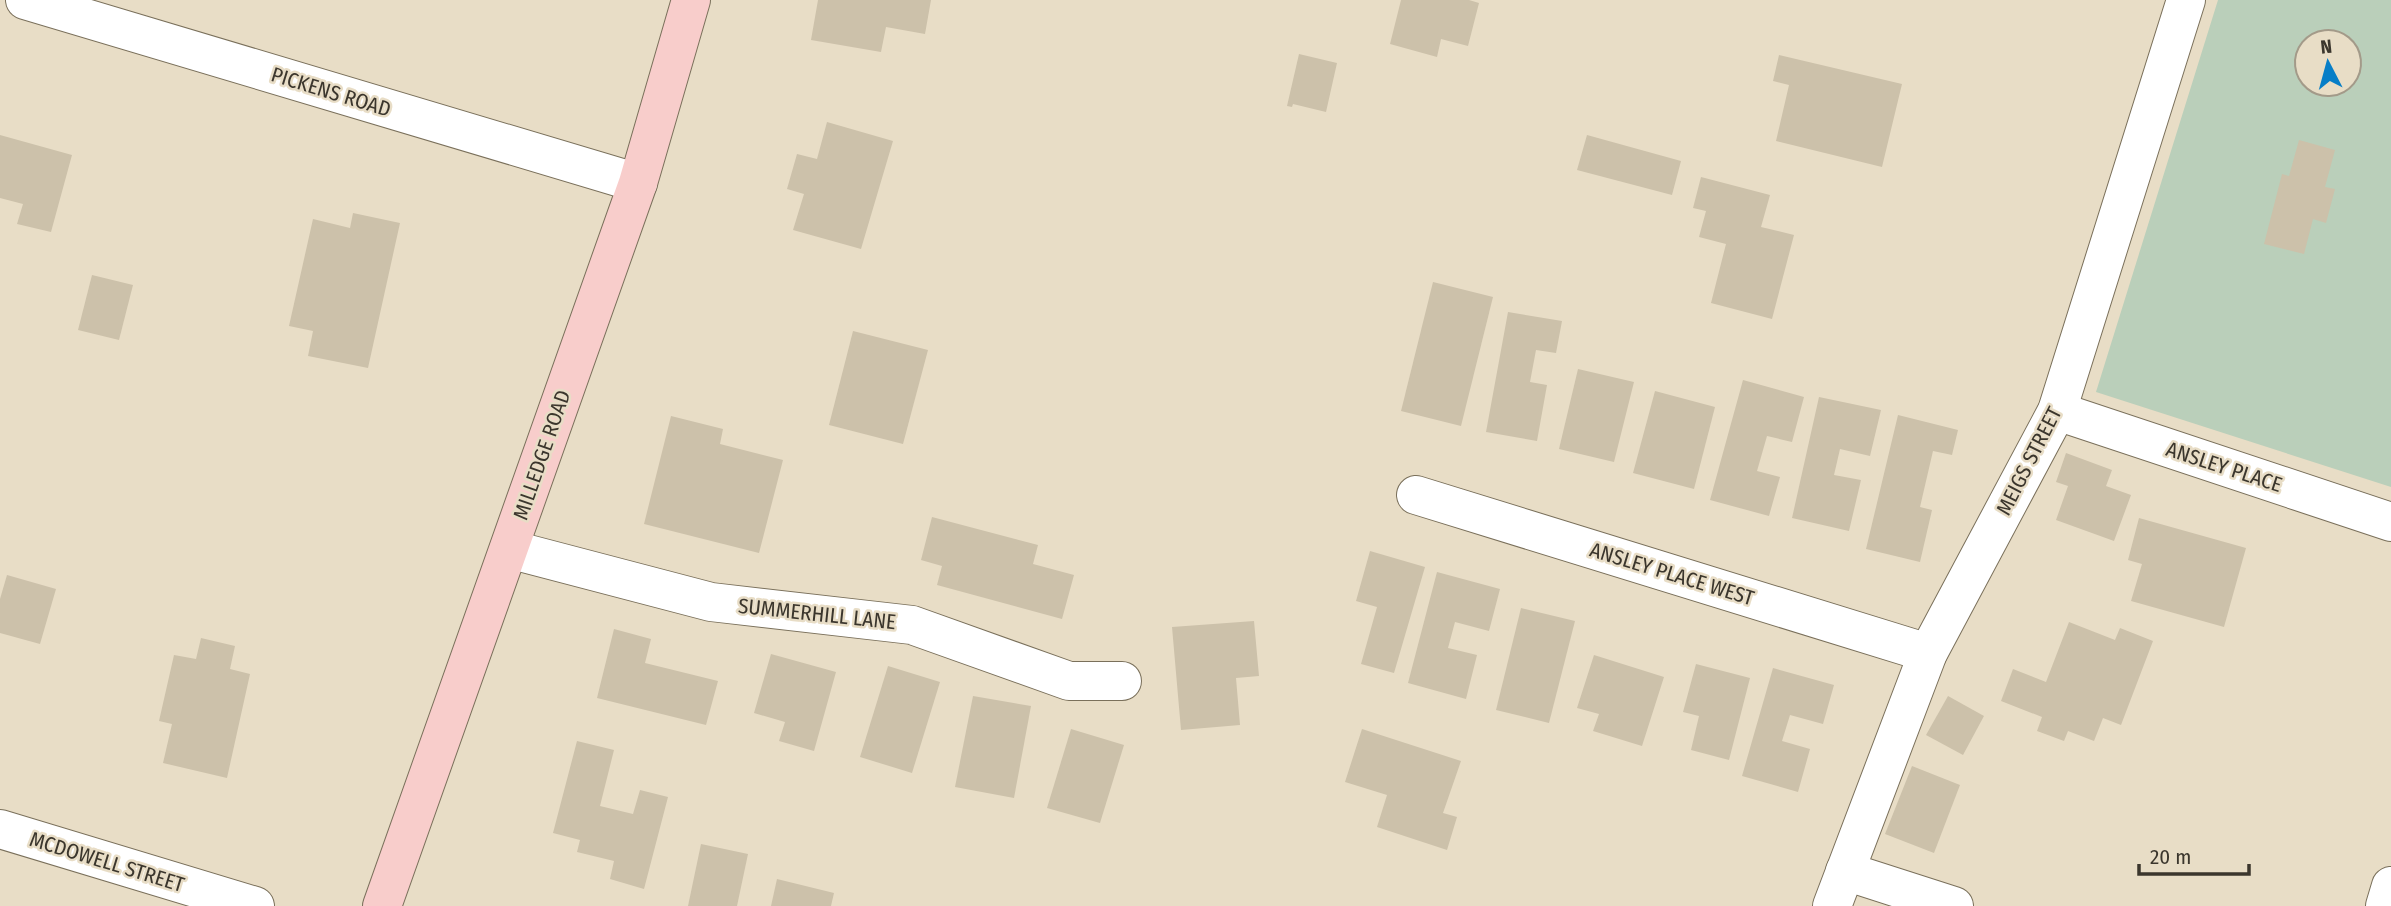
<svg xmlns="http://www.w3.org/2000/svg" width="2391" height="906" viewBox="0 0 2391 906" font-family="'Fira Sans Condensed',sans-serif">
  <rect width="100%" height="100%" fill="#e8ddc6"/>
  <path fill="#bacfba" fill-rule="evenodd" d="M2218,0H2391V487L2096,392ZM2307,42H2349V84H2307Z"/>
  <g fill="#ccc1aa">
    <polygon points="818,0 931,0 925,34 886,27 881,52 811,40"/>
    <polygon points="1401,0 1469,0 1479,3 1468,46 1441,39 1437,57 1390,44"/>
    <polygon points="1299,54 1337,63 1326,112 1293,104 1292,107 1287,106"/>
    <polygon points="1779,55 1902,84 1882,167 1776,141 1789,85 1773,81"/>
    <polygon points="827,122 893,141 861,249 793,230 804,194 787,189 797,154 817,159"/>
    <polygon points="0,135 72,155 51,232 17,224 23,204 0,198"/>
    <polygon points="1587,135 1681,161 1672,195 1577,170"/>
    <polygon points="2299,140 2335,150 2325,187 2335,189 2326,223 2313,219 2304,254 2264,244 2282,174 2289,176"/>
    <polygon points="1701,177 1770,195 1761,227 1794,235 1772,319 1711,303 1726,244 1699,237 1706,211 1693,208"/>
    <polygon points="353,213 400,223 368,368 308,356 313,331 289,326 313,219 350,228"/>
    <polygon points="92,275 133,285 119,340 78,330"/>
    <polygon points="1433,282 1493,297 1461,426 1401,411"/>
    <polygon points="1508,312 1562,321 1556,353 1536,350 1530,382 1547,385 1537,441 1486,432"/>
    <polygon points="853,331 928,350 903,444 829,425"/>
    <polygon points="1578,369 1634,382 1614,462 1559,449"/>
    <polygon points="1743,380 1804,397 1792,442 1767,436 1757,471 1780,477 1769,516 1710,500"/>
    <polygon points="1655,391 1715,407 1694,489 1633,473"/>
    <polygon points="1819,397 1881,410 1870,456 1840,449 1834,475 1861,480 1849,531 1792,518"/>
    <polygon points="1898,415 1958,430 1952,455 1933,451 1920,507 1932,510 1920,562 1866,549"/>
    <polygon points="671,416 723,429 720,444 783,460 759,553 644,524"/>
    <polygon points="2066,453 2112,470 2106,486 2131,495 2114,541 2056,520 2068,486 2056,482"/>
    <polygon points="932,517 1038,545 1033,564 1074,575 1062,619 937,585 942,566 921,560"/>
    <polygon points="2139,518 2246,548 2224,627 2131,601 2142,564 2128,560"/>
    <polygon points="1370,551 1425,567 1394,673 1361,664 1377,607 1356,601"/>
    <polygon points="1437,572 1500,589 1489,631 1455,622 1448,648 1477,655 1466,699 1408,683"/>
    <polygon points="7,575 56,589 40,644 0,633 0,599"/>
    <polygon points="1521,608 1575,621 1549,723 1496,710"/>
    <polygon points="1254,621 1259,676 1236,678 1240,725 1181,730 1172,627"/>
    <polygon points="2069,622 2115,640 2120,628 2153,641 2121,725 2103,718 2094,741 2068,731 2064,741 2037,731 2042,717 2001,701 2013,669 2046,682"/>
    <polygon points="614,629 651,639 645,663 718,681 706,725 597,698"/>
    <polygon points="201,638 235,646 230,669 250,674 227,778 163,763 172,724 159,721 174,655 196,659"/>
    <polygon points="771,654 836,672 814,751 779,741 785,722 754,713"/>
    <polygon points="1594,655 1664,677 1642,746 1593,731 1599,714 1577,708"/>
    <polygon points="1696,664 1750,678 1729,760 1691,750 1699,716 1683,712"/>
    <polygon points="888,666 940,682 912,773 860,757"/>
    <polygon points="1773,668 1834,685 1823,724 1790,715 1782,741 1810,749 1798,792 1742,776"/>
    <polygon points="973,696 1031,706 1014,798 955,787"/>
    <polygon points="1948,696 1984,716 1963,755 1926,735"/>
    <polygon points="1071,729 1124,745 1100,823 1047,808"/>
    <polygon points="1362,729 1461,761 1443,813 1457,817 1447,850 1377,827 1387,795 1345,782"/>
    <polygon points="577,741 614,750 600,806 633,814 640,790 668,797 644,889 610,879 614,861 577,852 580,840 553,833"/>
    <polygon points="1912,766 1960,785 1934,853 1885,834"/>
    <polygon points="701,844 748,854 737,906 688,906"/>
    <polygon points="777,879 834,893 831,906 771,906"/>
  </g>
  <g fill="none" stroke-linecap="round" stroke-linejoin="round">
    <defs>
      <g id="street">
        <polyline points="25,0 638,183"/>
        <polyline points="2057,411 2391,522"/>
        <polyline points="1416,495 1928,653"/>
        <polyline points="509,549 711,602 912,625 1069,681 1122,681"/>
        <polyline points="0,829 255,906"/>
        <polyline points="1845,871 1954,906"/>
        <polyline points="1832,906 1928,653 2057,411 2186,0"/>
        <polyline points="2385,906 2391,886"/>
      </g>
      <polyline id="secondary" points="382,906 638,183 691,0"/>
    </defs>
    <use href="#street" stroke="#7a705b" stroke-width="40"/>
    <use href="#secondary" stroke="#7a705b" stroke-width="40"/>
    <use href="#street" stroke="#fff" stroke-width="38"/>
    <use href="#secondary" stroke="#f8cdcb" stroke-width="38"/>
  </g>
  <g text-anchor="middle" stroke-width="5" stroke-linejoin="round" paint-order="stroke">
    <g font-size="21" fill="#3b362d" stroke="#e8ddc6">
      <text transform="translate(331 92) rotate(17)" y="7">PICKENS ROAD</text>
      <text transform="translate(542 455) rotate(-71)" y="7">MILLEDGE ROAD</text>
      <text transform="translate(2029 461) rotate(-63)" y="7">MEIGS STREET</text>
      <text transform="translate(2224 467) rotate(18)" y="7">ANSLEY PLACE</text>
      <text transform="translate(1672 574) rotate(17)" y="7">ANSLEY PLACE WEST</text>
      <text transform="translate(817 614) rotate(6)" y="7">SUMMERHILL LANE</text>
      <text transform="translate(107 862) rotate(17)" y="7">MCDOWELL STREET</text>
    </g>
  </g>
  <g transform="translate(2328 63) rotate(354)"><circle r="33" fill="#e8ddc6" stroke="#a39a89" stroke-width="2"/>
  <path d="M0-5L12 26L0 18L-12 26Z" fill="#077ec7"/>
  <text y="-10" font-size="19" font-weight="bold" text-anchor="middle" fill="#3b362d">N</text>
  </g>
  <path d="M2139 864v10h110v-10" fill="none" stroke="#3b362d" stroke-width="3.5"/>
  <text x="2150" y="864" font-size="21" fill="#3b362d" stroke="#e8ddc6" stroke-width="5" paint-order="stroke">20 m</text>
</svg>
